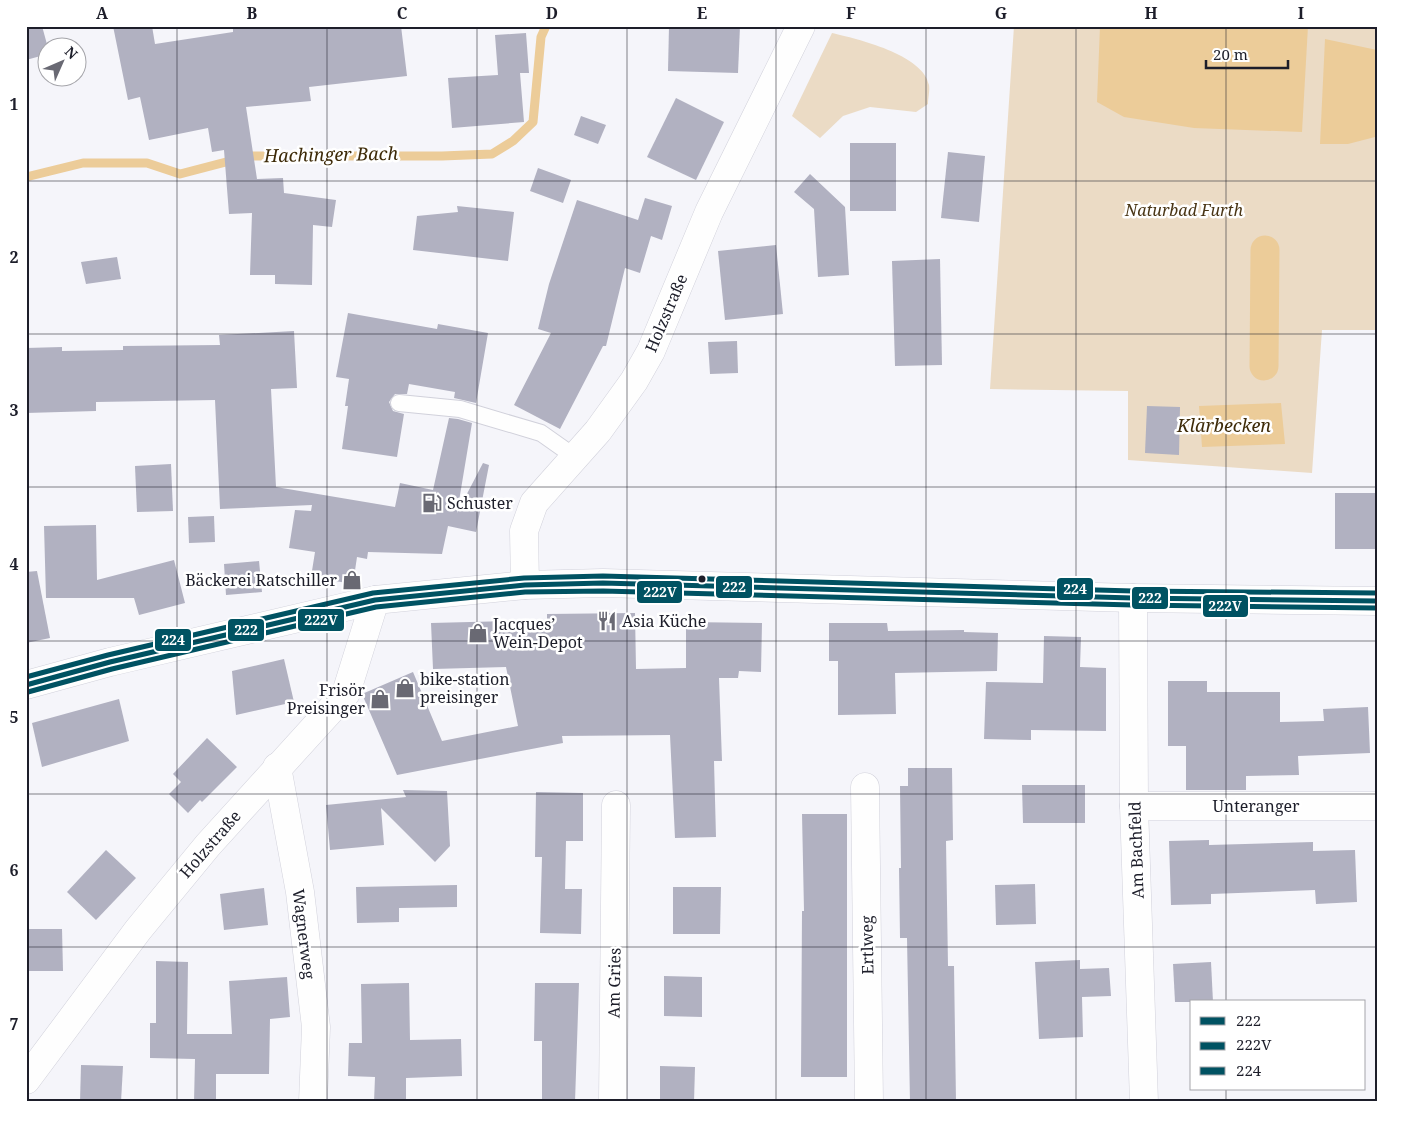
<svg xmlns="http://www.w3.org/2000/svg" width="1403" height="1128" viewBox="0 0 1403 1128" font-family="'Noto Serif',serif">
  <rect width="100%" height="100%" fill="#f5f5fa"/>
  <g fill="#ebdbc5">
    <polygon points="1014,26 1377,26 1377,330 1322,330 1312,473 1128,460 1128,391 990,389"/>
    <path d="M832,33C857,39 923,54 929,85C930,91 928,98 928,104L916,112L870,107L843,116L820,138L792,116Z"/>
  </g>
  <g fill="#eccc99">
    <polygon points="1100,26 1308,26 1302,132 1194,128 1124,117 1097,102"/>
    <polygon points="1325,39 1377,50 1377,135 1375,137 1348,144 1320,144"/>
    <polygon points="1281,403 1285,444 1202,447 1199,406"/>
  </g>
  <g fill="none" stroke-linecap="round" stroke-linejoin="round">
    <polyline stroke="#eccc99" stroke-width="9" points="26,177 83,163 147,163 180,174 249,156 442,156 492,154 513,141 533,122 541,37 546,26"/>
    <polyline stroke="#eccc99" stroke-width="29" points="1264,366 1265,250"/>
  </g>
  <g fill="#b1b1c1">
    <polygon points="26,26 42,26 48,48 48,54 26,60"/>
    <polygon points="113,26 152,26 155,44 233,32 233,26 401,26 407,76 309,87 311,101 246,107 257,179 283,178 284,193 336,200 332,227 313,225 312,285 275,284 275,275 250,275 252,213 229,214 224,150 212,152 208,128 149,140 140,97 128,100"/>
    <polygon points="669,26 740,26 738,73 668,71"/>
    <polygon points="526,33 529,73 520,73 524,122 452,128 448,78 498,75 495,35"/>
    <polygon points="676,98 724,122 696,180 647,157"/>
    <polygon points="581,116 606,125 598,144 574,135"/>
    <rect x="850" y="143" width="46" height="68"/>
    <polygon points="948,152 985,156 979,222 941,218"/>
    <polygon points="538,168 571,180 563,203 530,191"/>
    <polygon points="810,174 845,207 849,275 818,277 814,209 794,192"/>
    <polygon points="645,198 672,206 662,240 651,236 640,273 625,268 606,346 603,346 560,429 514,405 551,333 538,329 549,284 577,200 638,220"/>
    <polygon points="457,206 514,212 508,261 413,250 417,216 458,212"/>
    <polygon points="776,245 783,314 725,320 718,251"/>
    <polygon points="117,257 121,279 86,284 81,262"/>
    <polygon points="940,259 942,365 895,366 892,261"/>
    <polygon points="348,313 437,329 438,324 488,333 476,403 454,398 455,392 409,384 407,394 395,394 389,402 393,411 404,414 397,457 342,449 348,406 345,406 349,379 336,377"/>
    <polygon points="294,331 297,388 271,389 276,487 395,507 400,483 433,490 449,418 458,419 472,423 457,513 483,463 489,465 476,532 448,526 442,554 368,552 367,559 357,557 353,584 311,577 315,552 289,548 295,510 311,511 312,505 220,509 215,400 96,402 96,411 26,413 26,348 62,347 62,351 123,350 123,346 220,345 219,335"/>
    <polygon points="737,341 738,373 710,374 708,342"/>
    <polygon points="1147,406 1180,407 1179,455 1145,453"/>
    <polygon points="171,464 173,511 137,512 135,466"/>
    <rect x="1335" y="493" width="42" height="56"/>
    <polygon points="214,516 215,542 189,543 188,517"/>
    <polygon points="96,525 97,580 174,560 185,603 139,615 134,598 46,598 44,526"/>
    <polygon points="259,561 262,592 226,595 224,564"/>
    <polygon points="37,571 50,638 26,643 26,572"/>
    <polygon points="635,613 636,669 686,668 686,622 762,623 761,672 739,671 738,678 719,678 722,761 714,761 716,837 675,838 670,735 562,736 563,743 397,775 362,694 413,672 442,741 518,726 506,667 433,669 431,623 547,620 547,614"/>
    <polygon points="829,623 887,623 888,631 964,630 964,632 998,633 997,671 895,673 896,714 838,715 838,661 829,661"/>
    <polygon points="1044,636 1081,637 1080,667 1106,668 1106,731 1031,730 1031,740 984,739 986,682 1043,683"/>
    <polygon points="284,659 294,702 236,715 232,671"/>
    <polygon points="1168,681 1207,681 1207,692 1280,692 1280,722 1324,721 1323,709 1368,707 1370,753 1298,756 1299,775 1246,776 1246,790 1186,790 1186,746 1168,746"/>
    <polygon points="119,699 129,741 42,767 32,723"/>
    <polygon points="207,738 237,767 202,802 200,800 188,813 169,794 181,782 173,774"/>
    <polygon points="908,768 952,768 953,840 946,841 948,966 954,966 956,1102 910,1102 907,938 900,938 899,868 901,868 900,786 908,786"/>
    <polygon points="1022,785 1085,785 1085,823 1023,823"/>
    <polygon points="403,790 447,791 450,846 435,862 381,808 384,845 330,850 326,805 406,797"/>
    <polygon points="536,792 583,793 583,841 566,841 565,889 582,889 581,934 540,933 542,857 535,857"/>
    <polygon points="802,814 847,814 847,1077 801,1077 802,911 804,911"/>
    <polygon points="1209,840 1209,845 1313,842 1313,851 1355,850 1357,902 1316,904 1315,890 1211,894 1211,904 1171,905 1169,841"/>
    <polygon points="106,850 136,878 96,920 67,892"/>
    <polygon points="1035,884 1036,924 996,925 995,885"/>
    <polygon points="457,885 457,907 399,908 399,922 357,923 356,887"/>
    <polygon points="673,887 721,887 720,934 673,934"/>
    <polygon points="264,888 268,925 224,930 220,894"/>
    <polygon points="26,929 62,929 63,971 26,971"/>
    <polygon points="1080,960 1080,969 1109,968 1111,996 1082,997 1083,1037 1039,1039 1035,962"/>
    <polygon points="156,961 188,962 187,1034 232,1034 229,981 287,977 290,1017 270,1019 269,1074 216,1074 216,1102 194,1102 195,1059 150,1058 150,1023 156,1023"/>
    <polygon points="1211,962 1213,1002 1175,1002 1173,964"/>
    <polygon points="664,976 702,977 702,1017 664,1016"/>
    <polygon points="409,983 410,1040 461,1039 462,1076 406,1078 406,1102 374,1102 375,1077 348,1076 349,1043 362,1043 361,984"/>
    <polygon points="535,983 579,983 575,1102 542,1102 542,1041 534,1041"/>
    <polygon points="81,1065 123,1066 121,1102 80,1102"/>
    <polygon points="660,1066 695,1067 694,1102 660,1102"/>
  </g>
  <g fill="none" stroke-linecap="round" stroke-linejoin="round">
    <defs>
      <polyline id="service" points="399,403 460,409 541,433 575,457"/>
      <g id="minor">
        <polyline points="525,585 524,531 534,503 598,431 634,381 651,351 709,212 801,26"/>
        <polyline points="1133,598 1134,806 1144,1102"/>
        <polyline points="277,767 300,892 316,1027 313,1102"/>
        <polyline points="865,787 869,1102"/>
        <polyline points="1134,806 1377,806"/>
        <polyline points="26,1080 138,930 208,845 346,693 375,600"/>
        <polyline points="613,1102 616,805"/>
      </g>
      <polyline id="secondary" points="26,685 110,662 375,600 525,585 603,583 1133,598 1377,601"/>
    </defs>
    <use href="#service" stroke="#d1d1db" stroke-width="18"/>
    <use href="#minor" stroke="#d1d1db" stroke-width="29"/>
    <use href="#secondary" stroke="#d1d1db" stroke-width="29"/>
    <use href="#service" stroke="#fefefe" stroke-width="16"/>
    <use href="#minor" stroke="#fefefe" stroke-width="28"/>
    <use href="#secondary" stroke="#fefefe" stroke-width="28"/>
    <defs>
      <polyline id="bus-1" points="26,685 110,662 375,600 525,585 603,583 1133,598 1377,601"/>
      <polyline id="bus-2" points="28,692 112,669 376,607 525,592 603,591 1133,605 1377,608"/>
      <polyline id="bus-3" points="26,677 108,655 373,593 524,578 603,576 1133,591 1377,593"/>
    </defs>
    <use href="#bus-1" stroke="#fff" stroke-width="9"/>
    <use href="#bus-2" stroke="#fff" stroke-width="9"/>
    <use href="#bus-3" stroke="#fff" stroke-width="9"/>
    <use href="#bus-1" stroke="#005262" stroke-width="5"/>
    <use href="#bus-2" stroke="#005262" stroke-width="5"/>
    <use href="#bus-3" stroke="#005262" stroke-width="5"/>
  </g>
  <path fill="none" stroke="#1d1e2a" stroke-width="1" stroke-opacity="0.55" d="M177,26V1102M327,26V1102M477,26V1102M627,26V1102M776,26V1102M926,26V1102M1076,26V1102M1226,26V1002M26,181H1377M26,334H1377M26,487H1377M26,641H1377M26,794H1377M26,947H1377M1226,1089V1102"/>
  <defs>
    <symbol id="fuel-bare" viewBox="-9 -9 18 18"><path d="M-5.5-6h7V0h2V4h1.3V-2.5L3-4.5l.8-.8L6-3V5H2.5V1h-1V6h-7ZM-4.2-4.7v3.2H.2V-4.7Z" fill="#696973" stroke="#fff" stroke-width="2.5" paint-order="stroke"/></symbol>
    <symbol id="shop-bare" viewBox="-9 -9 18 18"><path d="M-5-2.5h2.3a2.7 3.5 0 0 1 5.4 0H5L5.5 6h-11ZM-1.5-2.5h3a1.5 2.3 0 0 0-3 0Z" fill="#696973" stroke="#fff" stroke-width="2.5" paint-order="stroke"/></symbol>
    <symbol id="restaurant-bare" viewBox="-9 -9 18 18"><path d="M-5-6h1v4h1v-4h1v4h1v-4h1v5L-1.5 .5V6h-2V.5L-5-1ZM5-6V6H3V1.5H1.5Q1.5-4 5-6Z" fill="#696973" stroke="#fff" stroke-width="2.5" paint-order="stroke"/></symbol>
  </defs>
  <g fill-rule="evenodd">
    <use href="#fuel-bare" x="418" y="489" width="28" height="28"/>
    <use href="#shop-bare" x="338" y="566" width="28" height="28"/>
    <use href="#restaurant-bare" x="593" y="607" width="28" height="28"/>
    <use href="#shop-bare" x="464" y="619" width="28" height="28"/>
    <use href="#shop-bare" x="391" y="674" width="28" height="28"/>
    <use href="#shop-bare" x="366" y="685" width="28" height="28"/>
  </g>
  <circle fill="#1d1e2a" stroke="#fff" stroke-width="2" cx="702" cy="579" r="4.5"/>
  <g text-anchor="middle" stroke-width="5" stroke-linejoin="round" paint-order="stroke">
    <g font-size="16" font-style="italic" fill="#493515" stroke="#fff">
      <text x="1184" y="216">Naturbad Furth</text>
    </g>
    <g font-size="16" fill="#1d1e2a" stroke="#fff">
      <text transform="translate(666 313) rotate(-67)" y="6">Holzstraße</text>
      <text x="1256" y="812">Unteranger</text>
      <text transform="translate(210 844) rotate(-49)" y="6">Holzstraße</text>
      <text transform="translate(1136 850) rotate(-92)" y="6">Am Bachfeld</text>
      <text transform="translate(304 934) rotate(83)" y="6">Wagnerweg</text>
      <text transform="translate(867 945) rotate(-91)" y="6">Ertlweg</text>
      <text transform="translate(614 983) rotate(-89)" y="6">Am Gries</text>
    </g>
    <g font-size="16" fill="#1d1e2a" stroke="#fff" text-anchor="start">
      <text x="447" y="509">Schuster</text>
      <text x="337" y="586" text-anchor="end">Bäckerei Ratschiller</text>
      <text x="622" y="627">Asia Küche</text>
      <text x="493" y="630">Jacques’<tspan x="493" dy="18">Wein-Depot</tspan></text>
      <text x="420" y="685">bike-station<tspan x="420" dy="18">preisinger</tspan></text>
      <text x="365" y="696" text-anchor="end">Frisör<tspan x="365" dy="18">Preisinger</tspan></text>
    </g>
    <g font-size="18" font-style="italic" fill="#3e2b09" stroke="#fff">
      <text transform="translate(331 155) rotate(-1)" y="6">Hachinger Bach</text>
      <text x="1224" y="432">Klärbecken</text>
    </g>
  </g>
  <g stroke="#fff" stroke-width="2">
    <rect x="715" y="575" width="38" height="24" rx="5" fill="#005262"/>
    <rect x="1056" y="577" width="38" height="24" rx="5" fill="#005262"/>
    <rect x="636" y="580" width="47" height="24" rx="5" fill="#005262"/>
    <rect x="1131" y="586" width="38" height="24" rx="5" fill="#005262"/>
    <rect x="1202" y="594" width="47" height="24" rx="5" fill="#005262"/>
    <rect x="297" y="608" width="48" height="24" rx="5" fill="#005262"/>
    <rect x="227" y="618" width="38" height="24" rx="5" fill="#005262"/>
    <rect x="154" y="628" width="38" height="24" rx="5" fill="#005262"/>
  </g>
  <g font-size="14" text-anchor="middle" font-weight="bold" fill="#fff">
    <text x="734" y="592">222</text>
    <text x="1075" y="594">224</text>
    <text x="660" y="597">222V</text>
    <text x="1150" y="603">222</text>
    <text x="1225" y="611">222V</text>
    <text x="321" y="625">222V</text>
    <text x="246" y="635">222</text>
    <text x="173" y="645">224</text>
  </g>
  <rect width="1403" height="1128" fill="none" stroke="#ffffff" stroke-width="55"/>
  <rect x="1190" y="1000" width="175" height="90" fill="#ffffff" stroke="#a5a5aa"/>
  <rect x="1200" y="1017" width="25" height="8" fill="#005262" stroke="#a5a5aa"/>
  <text x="1236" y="1026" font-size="15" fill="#1d1e2a">222</text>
  <rect x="1200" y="1042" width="25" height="8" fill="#005262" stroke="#a5a5aa"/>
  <text x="1236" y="1050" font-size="15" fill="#1d1e2a">222V</text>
  <rect x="1200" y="1067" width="25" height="8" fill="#005262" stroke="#a5a5aa"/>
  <text x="1236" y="1076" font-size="15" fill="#1d1e2a">224</text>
  <g transform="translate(62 62) rotate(45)"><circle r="24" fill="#ffffff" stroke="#a5a5aa"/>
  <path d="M0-4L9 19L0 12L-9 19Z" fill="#696973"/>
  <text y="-8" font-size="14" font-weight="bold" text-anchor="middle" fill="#1d1e2a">N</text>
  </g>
  <path d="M1206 60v8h82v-8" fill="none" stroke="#1d1e2a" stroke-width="2.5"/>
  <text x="1213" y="60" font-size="15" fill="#1d1e2a" stroke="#ffffff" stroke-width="4" paint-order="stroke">20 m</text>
  <rect x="28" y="28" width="1348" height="1072" fill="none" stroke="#1d1e2a" stroke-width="2"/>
  <g font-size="16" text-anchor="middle" font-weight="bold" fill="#1d1e2a">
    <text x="102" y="19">A</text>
    <text x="252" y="19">B</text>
    <text x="402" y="19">C</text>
    <text x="552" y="19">D</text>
    <text x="702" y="19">E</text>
    <text x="851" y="19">F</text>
    <text x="1001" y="19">G</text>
    <text x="1151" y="19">H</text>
    <text x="1301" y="19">I</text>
    <text x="14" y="110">1</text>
    <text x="14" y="263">2</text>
    <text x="14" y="416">3</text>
    <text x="14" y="570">4</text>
    <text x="14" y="723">5</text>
    <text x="14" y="876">6</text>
    <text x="14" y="1030">7</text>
  </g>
</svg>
